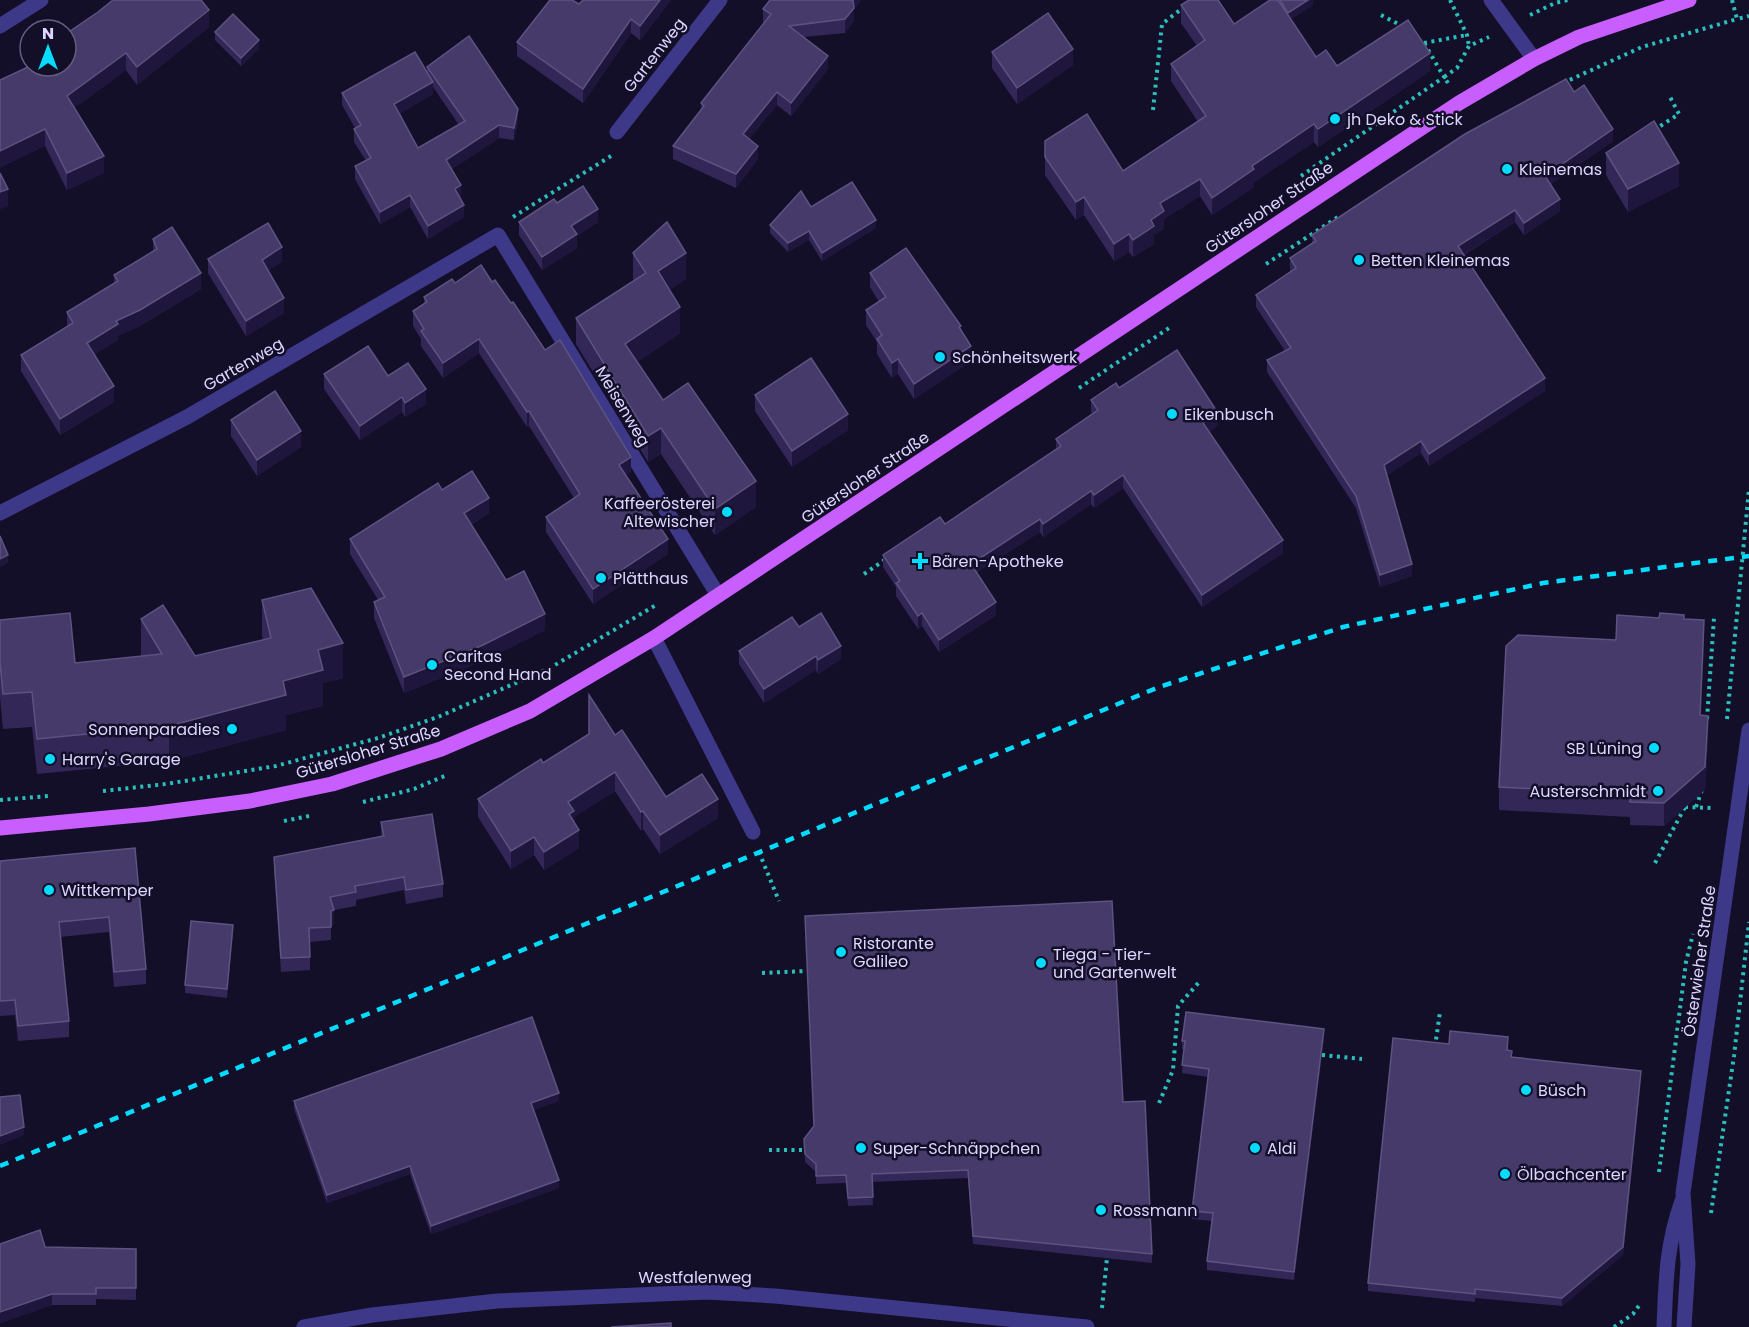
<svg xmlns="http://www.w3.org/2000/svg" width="1749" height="1327" viewBox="0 0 1749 1327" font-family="Poppins,sans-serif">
  <rect width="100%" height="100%" fill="#140f29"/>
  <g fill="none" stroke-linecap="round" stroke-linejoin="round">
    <g stroke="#2bbfbc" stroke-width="4" stroke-dasharray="3 4.5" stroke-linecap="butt">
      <polyline points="1450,0 1467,35 1469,46"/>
      <polyline points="1732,0 1737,19 1749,16"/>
      <polyline points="1381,15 1402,26"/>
      <polyline points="1530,15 1555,3 1568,0"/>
      <polyline points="1424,43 1467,35"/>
      <polyline points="1448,83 1444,77 1457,68 1469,46 1489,37"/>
      <polyline points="1563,83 1642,47 1737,19"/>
      <polyline points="1153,110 1162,24 1193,0"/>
      <polyline points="1654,130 1679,114 1669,95"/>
      <polyline points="1301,176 1444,77 1424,43"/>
      <polyline points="513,217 611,156"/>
      <polyline points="1266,264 1338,217"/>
      <polyline points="1079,388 1172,326"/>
      <polyline points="864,574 886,559"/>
      <polyline points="1707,719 1714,618"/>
      <polyline points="1727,719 1749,489"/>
      <polyline points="103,791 166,784 276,766 378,738 438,717 550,668 656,605"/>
      <polyline points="0,800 48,796"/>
      <polyline points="363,802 414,789 447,775"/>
      <polyline points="1685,807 1713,808"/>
      <polyline points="1696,807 1702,790"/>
      <polyline points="284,821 309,816"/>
      <polyline points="759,852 779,901"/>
      <polyline points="1655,863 1685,807"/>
      <polyline points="762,973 807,971"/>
      <polyline points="1435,1047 1440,1012"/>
      <polyline points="1322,1055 1362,1059"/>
      <polyline points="1159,1103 1173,1070 1178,1006 1201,980"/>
      <polyline points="769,1150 808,1150"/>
      <polyline points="1659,1172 1686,962 1693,934"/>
      <polyline points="1711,1213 1734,1056 1749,922"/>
      <polyline points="1102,1308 1107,1258"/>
      <polyline points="1614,1327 1633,1314 1640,1304"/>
    </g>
    <g stroke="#3e3889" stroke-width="15">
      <polyline points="1491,0 1534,59"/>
      <polyline points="0,26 41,0"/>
      <polyline points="617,132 720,0"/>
      <polyline points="0,513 187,417 498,235 718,595"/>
      <polyline points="654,638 753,832"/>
      <polyline points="304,1327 372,1315 497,1301 707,1292 775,1296 1087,1327"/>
      <path d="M1664,1327C1666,1280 1666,1246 1682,1201"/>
      <polyline points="1684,1327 1688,1264 1683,1193 1749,730"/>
    </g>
    <polyline stroke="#c95eff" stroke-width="15" points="0,828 149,814 250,801 332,784 441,749 530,711 654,638 1459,103 1534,59 1579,37 1689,0"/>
    <polyline stroke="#03dcff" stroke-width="4.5" stroke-dasharray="9 8" stroke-linecap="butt" points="0,1166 1159,687 1343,627 1543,583 1749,556"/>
  </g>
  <g fill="#332757" fill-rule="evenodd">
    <polygon points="583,0 671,0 640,40 631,33 583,103 517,56 517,42 579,4"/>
    <polygon points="770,0 861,0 854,9 854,21 845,33 804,37 828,69 791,116 777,105 749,139 758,159 736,188 673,159 673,146 701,110 701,103 764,23 763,22 763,9"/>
    <polygon points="1270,0 1313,0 1313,5 1291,19 1316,57 1337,66 1430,71 1318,147 1314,142 1254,182 1254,187 1212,215 1200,196 1164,219 1164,229 1154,235 1154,244 1133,257 1129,252 1114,261 1084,215 1076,220 1045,175 1045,141 1123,171 1198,122 1171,81 1171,64 1197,46 1181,23 1181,5 1234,24"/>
    <polygon points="209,27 137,85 126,70 74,108 104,173 67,190 45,146 0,80"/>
    <polygon points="215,32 259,48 241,66 215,40"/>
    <polygon points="992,52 1073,65 1017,104 992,68"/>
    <path d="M427,67L518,122L514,140L499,138L452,169L461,198H460L464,217L428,239L410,207L380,224L355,179V166L366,161L354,142V129L355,128L342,105V93L427,72ZM433,87L459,125L418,148L400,113L433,94Z"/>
    <polygon points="1574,92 1613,141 1551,184 1560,211 1524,235 1515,222 1464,255 1545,391 1429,466 1421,453 1387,475 1412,576 1380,587 1356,508 1267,372 1267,360 1285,351 1256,307 1256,295 1290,272 1290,258 1312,244 1312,235"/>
    <polygon points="1606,153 1679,186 1628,212 1606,175"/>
    <polygon points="557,203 598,222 577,236 577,248 542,270 519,235 519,222"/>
    <polygon points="811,207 876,228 822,261 809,240 788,252 770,233 770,225"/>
    <polygon points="153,239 201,289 140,326 118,336 118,340 94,354 114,402 60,435 21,371 21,355 67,327 67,312 114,284 114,275 153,251"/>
    <polygon points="633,253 686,279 669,290 680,333 637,362 663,400 756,507 715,535 661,454 648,462 576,344 576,318 635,281 633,279"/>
    <polygon points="208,259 282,262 268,270 284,313 246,336 208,273"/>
    <polygon points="870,273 961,330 971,361 914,399 898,374 892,378 877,354 877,342 866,325 866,310 879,302 870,287"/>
    <polygon points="492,282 511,303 631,472 626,475 668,554 593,604 546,532 546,517 574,498 529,426 527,427 479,353 443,378 421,346 421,339 413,326 413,311 424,303 424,297 455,283"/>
    <polygon points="324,374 426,404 405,417 402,412 360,440 324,389"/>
    <polygon points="1119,388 1218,425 1209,432 1283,553 1202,607 1123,488 1094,508 1091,504 1043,537 1040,532 977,572 996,615 939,652 922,626 918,629 896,596 896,587 883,567 883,555 945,524 1056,449 1056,439 1092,414 1091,412 1091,400"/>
    <polygon points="755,395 848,430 792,467 755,411"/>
    <polygon points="231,420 301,447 257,476 231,436"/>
    <polygon points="442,490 489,513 471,525 506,580 545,630 483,661 404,693 374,618 374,602 378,600 350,554 350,539"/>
    <polygon points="262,600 343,678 323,683 323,706 286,715 286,730 169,761 37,774 32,727 3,729 0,697 0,620 75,663 142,656 141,655 141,619 195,656 263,640 262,636"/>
    <polygon points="1684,619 1704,643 1701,715 1708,739 1705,790 1664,826 1630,825 1630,817 1499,810 1499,787 1616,640"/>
    <polygon points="799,627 841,659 818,674 816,670 764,703 739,664 739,651"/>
    <polygon points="615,735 666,797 718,818 660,854 643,829 641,831 615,791 574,817 579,848 544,870 534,855 511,869 478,817 478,799 543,763"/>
    <polygon points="381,822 443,884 443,897 406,904 404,890 356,900 356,906 334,910 334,924 331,925 331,940 310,942 310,970 281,972 274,870 274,857 381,836"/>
    <polygon points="135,848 146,969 146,984 114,987 109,932 60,937 69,1021 69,1037 18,1041 15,1015 0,1016 0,861"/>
    <polygon points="233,933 227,998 185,993 185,985"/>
    <polygon points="1324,1037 1294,1280 1207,1270 1207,1261 1212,1221 1192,1219 1192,1211 1208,1077 1182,1073 1184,1049 1182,1049 1182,1041"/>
    <polygon points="1449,1044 1508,1046 1508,1050 1512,1057 1641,1079 1623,1255 1562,1306 1475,1298 1475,1302 1368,1291 1368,1283"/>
    <polygon points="294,1101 559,1101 533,1110 559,1188 431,1234 410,1174 327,1203 294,1109"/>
    <polygon points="1123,1102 1152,1254 1152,1263 973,1244 968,1178 872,1182 873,1205 848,1206 846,1183 816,1184 816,1172 805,1162 804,1139"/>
    <polygon points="0,1244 45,1247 136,1249 136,1300 96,1299 96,1305 52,1305 0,1323"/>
  </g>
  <g fill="#1f163d">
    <polygon points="660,0 671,0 640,40 640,26"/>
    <polygon points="853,0 861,0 854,9 854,21 845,33 845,19"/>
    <polygon points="1308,0 1313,0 1313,5 1288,21 1288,13"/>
    <polygon points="209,10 209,27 137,85 137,67"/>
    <polygon points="631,19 631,33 583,103 583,89"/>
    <polygon points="259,40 259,48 241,66 241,58"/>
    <polygon points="1073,49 1073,65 1017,104 1017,88"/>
    <polygon points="126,53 126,70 67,113 67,96"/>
    <polygon points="1430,53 1430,71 1318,147 1318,129"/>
    <polygon points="828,56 828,69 791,116 791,103"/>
    <polygon points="433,82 433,94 394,116 394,104"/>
    <polygon points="777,92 777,105 743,147 743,134"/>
    <polygon points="518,109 518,122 514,140 514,128"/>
    <polygon points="1314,124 1314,142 1254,182 1254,187 1212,215 1212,198 1252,166"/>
    <polygon points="499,125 499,138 446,173 446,160"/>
    <polygon points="45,129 45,146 0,168 0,151"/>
    <polygon points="1613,129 1613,141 1545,188 1545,176"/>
    <polygon points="758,146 758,159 736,188 736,174"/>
    <polygon points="104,156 104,173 67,190 67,173"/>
    <polygon points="1679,163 1679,186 1628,212 1628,189"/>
    <polygon points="1200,179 1200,196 1164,219 1164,229 1154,235 1154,244 1133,257 1133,240 1151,220 1160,203"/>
    <polygon points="461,185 461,198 455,202 455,189"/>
    <polygon points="8,189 8,207 0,209 0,192"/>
    <polygon points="410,195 410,207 380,224 380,212"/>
    <polygon points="1084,197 1084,215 1076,220 1076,202"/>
    <polygon points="1560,199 1560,211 1524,235 1524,223"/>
    <polygon points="464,205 464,217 428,239 428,226"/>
    <polygon points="598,209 598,222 577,236 577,248 542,270 542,257 571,226"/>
    <polygon points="1515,210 1515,222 1458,258 1458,246"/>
    <polygon points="876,220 876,228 822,261 822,253"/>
    <polygon points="809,231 809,240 788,252 788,243"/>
    <polygon points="1129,234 1129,252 1114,261 1114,244"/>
    <polygon points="282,247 282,262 262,274 262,260"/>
    <polygon points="686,253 686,279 658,297 658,271"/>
    <polygon points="201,273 201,289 140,326 118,336 118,340 87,359 87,343 116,321"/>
    <polygon points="284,298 284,313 246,336 246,321"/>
    <polygon points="680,307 680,333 625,370 625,344"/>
    <polygon points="479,339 479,353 443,378 443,363"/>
    <polygon points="971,346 971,361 914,399 914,384"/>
    <polygon points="898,359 898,374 892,378 892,363"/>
    <polygon points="1545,378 1545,391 1429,466 1429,454"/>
    <polygon points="114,386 114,402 60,435 60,419"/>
    <polygon points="426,389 426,404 405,417 405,403"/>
    <polygon points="402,397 402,412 360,440 360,426"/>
    <polygon points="529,411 529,426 527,427 527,412"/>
    <polygon points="1218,413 1218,425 1203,436 1203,423"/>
    <polygon points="848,414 848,430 792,467 792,451"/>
    <polygon points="661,428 661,454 648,462 648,436"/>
    <polygon points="301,431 301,447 257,476 257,460"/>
    <polygon points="1421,441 1421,453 1384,477 1384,465"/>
    <polygon points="631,457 631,472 619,479 619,465"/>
    <polygon points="1123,475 1123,488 1094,508 1094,495"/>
    <polygon points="756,481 756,507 715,535 715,509"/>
    <polygon points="1091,491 1091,504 1043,537 1043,524"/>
    <polygon points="489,498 489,513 464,529 464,513"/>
    <polygon points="1040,519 1040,532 971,576 971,564"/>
    <polygon points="668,539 668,554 593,604 593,589"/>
    <polygon points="1283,540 1283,553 1202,607 1202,595"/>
    <polygon points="8,555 8,563 0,567 0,559"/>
    <polygon points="1412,564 1412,576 1380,587 1380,575"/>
    <polygon points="996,602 996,615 939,652 939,640"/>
    <polygon points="922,613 922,626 918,629 918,616"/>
    <polygon points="545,614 545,630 483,661 404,693 404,677"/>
    <polygon points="1704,620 1704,643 1700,738 1700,715"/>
    <polygon points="343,643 343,678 323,683 323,706 286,715 286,730 169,761 169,726 283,681 318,650"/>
    <polygon points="841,646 841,659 818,674 818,660"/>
    <polygon points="816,656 816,670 764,703 764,689"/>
    <polygon points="1708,716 1708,739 1705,790 1664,826 1664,803"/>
    <polygon points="615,772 615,791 574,817 574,829 569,833 568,802"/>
    <polygon points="718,799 718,818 660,854 660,835"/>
    <polygon points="643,811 643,829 641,831 641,812"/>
    <polygon points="579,830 579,848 544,870 544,852"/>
    <polygon points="534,837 534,855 511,869 511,851"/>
    <polygon points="334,910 334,924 331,925 331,911"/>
    <polygon points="233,925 233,933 227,998 227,989"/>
    <polygon points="1324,1029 1324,1037 1294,1280 1294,1272"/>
    <polygon points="1641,1071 1641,1079 1623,1255 1562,1306 1562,1298"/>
    <polygon points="559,1093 559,1101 531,1111 531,1103"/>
    <polygon points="24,1127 24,1135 0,1145 0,1136"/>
    <polygon points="410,1166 410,1174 327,1203 327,1195"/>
    <polygon points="559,1180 559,1188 431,1234 431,1226"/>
    <polygon points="52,1294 52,1305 0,1323 0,1312"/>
  </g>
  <g fill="#453a69" stroke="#5d5380" stroke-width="1.5">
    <polygon points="113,0 201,0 209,10 137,67 126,53 67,96 104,156 67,173 45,129 0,151 0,80 30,66 66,66 66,34 98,12"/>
    <polygon points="550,0 572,0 579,4 583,0 660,0 640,26 631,19 583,89 517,42"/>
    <polygon points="770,0 853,0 854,8 845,19 789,26 828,56 791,103 777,92 743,134 758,146 736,174 673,146 704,106 701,103 771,14 763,9"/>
    <polygon points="1189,0 1218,0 1234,24 1270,0 1278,0 1316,57 1326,50 1337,66 1408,20 1430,53 1318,129 1314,124 1252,166 1254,169 1212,198 1200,179 1160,203 1164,211 1151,220 1154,226 1133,240 1129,234 1114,244 1084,197 1076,202 1045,157 1045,141 1087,114 1123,171 1206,116 1171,64 1205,40 1181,5"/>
    <polygon points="1280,0 1308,0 1288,13"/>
    <polygon points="1048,13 1073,49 1017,88 992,52"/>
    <polygon points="233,14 259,40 241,58 215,32"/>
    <polygon points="469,36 518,109 514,128 499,125 446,160 461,185 455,189 464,205 428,226 410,195 380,212 355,166 371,158 354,129 361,125 342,93 415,52 433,82 394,104 418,148 465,121 427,67"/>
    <polygon points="1566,79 1574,92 1584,85 1613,129 1545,176 1560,199 1524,223 1515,210 1458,246 1545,378 1429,454 1421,441 1384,465 1412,564 1380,575 1356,496 1267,360 1291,348 1256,295 1296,268 1290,258 1316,241 1312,235 1465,134"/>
    <polygon points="1654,121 1679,163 1628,189 1606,153"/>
    <polygon points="0,173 8,189 0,192"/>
    <polygon points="852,182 876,220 822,253 809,231 788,243 770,225 801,191 811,207"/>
    <polygon points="583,186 598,209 571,226 577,234 542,257 519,222 554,199 557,203"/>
    <polygon points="667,222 686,253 658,271 680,307 625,344 663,400 688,383 756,481 715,509 661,428 648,436 576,318 646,273 633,253"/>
    <polygon points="268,223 282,247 262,260 284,298 246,321 208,259"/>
    <polygon points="172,227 201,273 140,310 116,321 118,324 87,343 114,386 60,419 21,355 73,323 67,312 118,281 114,275 157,249 153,239"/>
    <polygon points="906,248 961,326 959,327 971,346 914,384 898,359 892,363 877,339 882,335 866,310 886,297 870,273"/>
    <polygon points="481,265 492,282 495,280 511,303 513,302 545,350 560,340 631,457 619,465 668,539 593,589 546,517 580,494 529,411 527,412 479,339 443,363 421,331 424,329 413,311 427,302 424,297 452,279 455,283"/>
    <polygon points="368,346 388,376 408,363 426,389 405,403 402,397 360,426 324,374"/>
    <polygon points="1177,350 1218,413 1203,423 1283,540 1202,595 1123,475 1094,495 1091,491 1043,524 1040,519 971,564 996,602 939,640 922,613 918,616 896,583 900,581 883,555 940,517 945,524 1061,446 1056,439 1098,410 1091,400 1116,383 1119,388"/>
    <polygon points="811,358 848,414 792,451 755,395"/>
    <polygon points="275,391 301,431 257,460 231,420"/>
    <polygon points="472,471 489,498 464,513 506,580 524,571 545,614 483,645 404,677 374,602 385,597 350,539 438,483 442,490"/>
    <polygon points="0,536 8,555 0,559"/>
    <polygon points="311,588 343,643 318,650 323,670 283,681 286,695 169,726 37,739 32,692 3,694 0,662 0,620 70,613 75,663 162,654 141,619 163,605 195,656 271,638 262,600"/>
    <polygon points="821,613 841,646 818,660 816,656 764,689 739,651 792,617 799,627"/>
    <polygon points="1660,613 1684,615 1684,619 1704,620 1700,715 1708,716 1705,767 1664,803 1630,802 1630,794 1499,787 1506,646 1518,635 1616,640 1617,615 1659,618"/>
    <polygon points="589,695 615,735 622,730 666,797 702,774 718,799 660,835 643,811 641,812 615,772 568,802 574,811 569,814 579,830 544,852 534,837 511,851 478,799 541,759 543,763 589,734"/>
    <polygon points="432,814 443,884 406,890 404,877 355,886 356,892 330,897 334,910 331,911 331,927 309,928 310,957 281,958 274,857 384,836 381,822"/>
    <polygon points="135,848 146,969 114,972 109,917 59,922 69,1021 18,1026 15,1000 0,1001 0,861"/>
    <polygon points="1112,901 1123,1102 1145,1101 1152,1254 973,1236 968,1170 872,1174 873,1197 848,1198 846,1175 816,1176 816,1164 805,1154 804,1139 814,1126 805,916"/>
    <polygon points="191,921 233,925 227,989 185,985"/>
    <polygon points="1186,1012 1324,1029 1294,1272 1207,1261 1213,1213 1192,1211 1209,1069 1182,1065 1185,1041 1182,1041"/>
    <polygon points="532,1017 559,1093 531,1103 559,1180 431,1226 410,1166 327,1195 294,1101"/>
    <polygon points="1450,1031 1508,1037 1507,1050 1512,1051 1511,1057 1641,1071 1623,1247 1562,1298 1475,1289 1475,1294 1368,1283 1393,1038 1449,1044"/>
    <polygon points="20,1095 24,1127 0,1136 0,1097"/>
    <polygon points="40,1230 45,1247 136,1249 136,1288 96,1288 96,1294 52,1294 0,1312 0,1244"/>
    <polygon points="671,1323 671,1327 611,1327"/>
  </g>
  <g fill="#03dcff" stroke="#140f29" stroke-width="2">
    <circle cx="1335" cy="119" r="6"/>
    <circle cx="1507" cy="169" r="6"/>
    <circle cx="1359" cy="260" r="6"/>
    <circle cx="940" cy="357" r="6"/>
    <circle cx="1172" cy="414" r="6"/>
    <circle cx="727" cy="512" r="6"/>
    <path d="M917 552h6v6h6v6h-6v6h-6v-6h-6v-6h6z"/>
    <circle cx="601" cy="578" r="6"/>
    <circle cx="432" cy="665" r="6"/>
    <circle cx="232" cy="729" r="6"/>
    <circle cx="1654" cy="748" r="6"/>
    <circle cx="50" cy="759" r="6"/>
    <circle cx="1658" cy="791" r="6"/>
    <circle cx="49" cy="890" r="6"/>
    <circle cx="841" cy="952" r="6"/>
    <circle cx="1041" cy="963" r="6"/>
    <circle cx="1526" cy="1090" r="6"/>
    <circle cx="861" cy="1148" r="6"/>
    <circle cx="1255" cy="1148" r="6"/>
    <circle cx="1505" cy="1174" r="6"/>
    <circle cx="1101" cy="1210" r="6"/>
  </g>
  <g text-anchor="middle" stroke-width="5" stroke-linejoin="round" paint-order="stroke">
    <g font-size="16" fill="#ddd7ff" stroke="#140f29">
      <text transform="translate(654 55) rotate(-52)" y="6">Gartenweg</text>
      <text transform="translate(1269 207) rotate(-34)" y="6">Gütersloher Straße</text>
      <text transform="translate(243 364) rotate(-30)" y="6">Gartenweg</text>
      <text transform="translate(623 406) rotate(59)" y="6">Meisenweg</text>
      <text transform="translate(865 477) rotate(-34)" y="6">Gütersloher Straße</text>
      <text transform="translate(368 751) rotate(-17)" y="6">Gütersloher Straße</text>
      <text transform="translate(1699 961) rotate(-82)" y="6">Österwieher Straße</text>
      <text x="695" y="1283">Westfalenweg</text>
    </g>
    <g font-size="16" fill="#ddd7ff" stroke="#140f29" text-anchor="start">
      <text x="1347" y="125">jh Deko &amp; Stick</text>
      <text x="1519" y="175">Kleinemas</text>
      <text x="1371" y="266">Betten Kleinemas</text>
      <text x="952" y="363">Schönheitswerk</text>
      <text x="1184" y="420">Eikenbusch</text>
      <text x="715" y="509" text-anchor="end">Kaffeerösterei<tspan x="715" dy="18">Altewischer</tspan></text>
      <text x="932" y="567">Bären-Apotheke</text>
      <text x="613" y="584">Plätthaus</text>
      <text x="444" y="662">Caritas<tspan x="444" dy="18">Second Hand</tspan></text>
      <text x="220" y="735" text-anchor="end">Sonnenparadies</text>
      <text x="1642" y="754" text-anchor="end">SB Lüning</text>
      <text x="62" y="765">Harry's Garage</text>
      <text x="1646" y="797" text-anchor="end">Austerschmidt</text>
      <text x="61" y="896">Wittkemper</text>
      <text x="853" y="949">Ristorante<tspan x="853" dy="18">Galileo</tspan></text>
      <text x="1053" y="960">Tiega - Tier-<tspan x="1053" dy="18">und Gartenwelt</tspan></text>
      <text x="1538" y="1096">Büsch</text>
      <text x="873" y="1154">Super-Schnäppchen</text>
      <text x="1267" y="1154">Aldi</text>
      <text x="1517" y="1180">Ölbachcenter</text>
      <text x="1113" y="1216">Rossmann</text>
    </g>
  </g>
  <g transform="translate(48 48)"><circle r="28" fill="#140f29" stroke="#645f7f" stroke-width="1.5"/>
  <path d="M0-4.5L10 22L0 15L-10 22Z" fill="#03dcff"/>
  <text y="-9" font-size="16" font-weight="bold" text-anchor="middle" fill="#ddd7ff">N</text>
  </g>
</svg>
